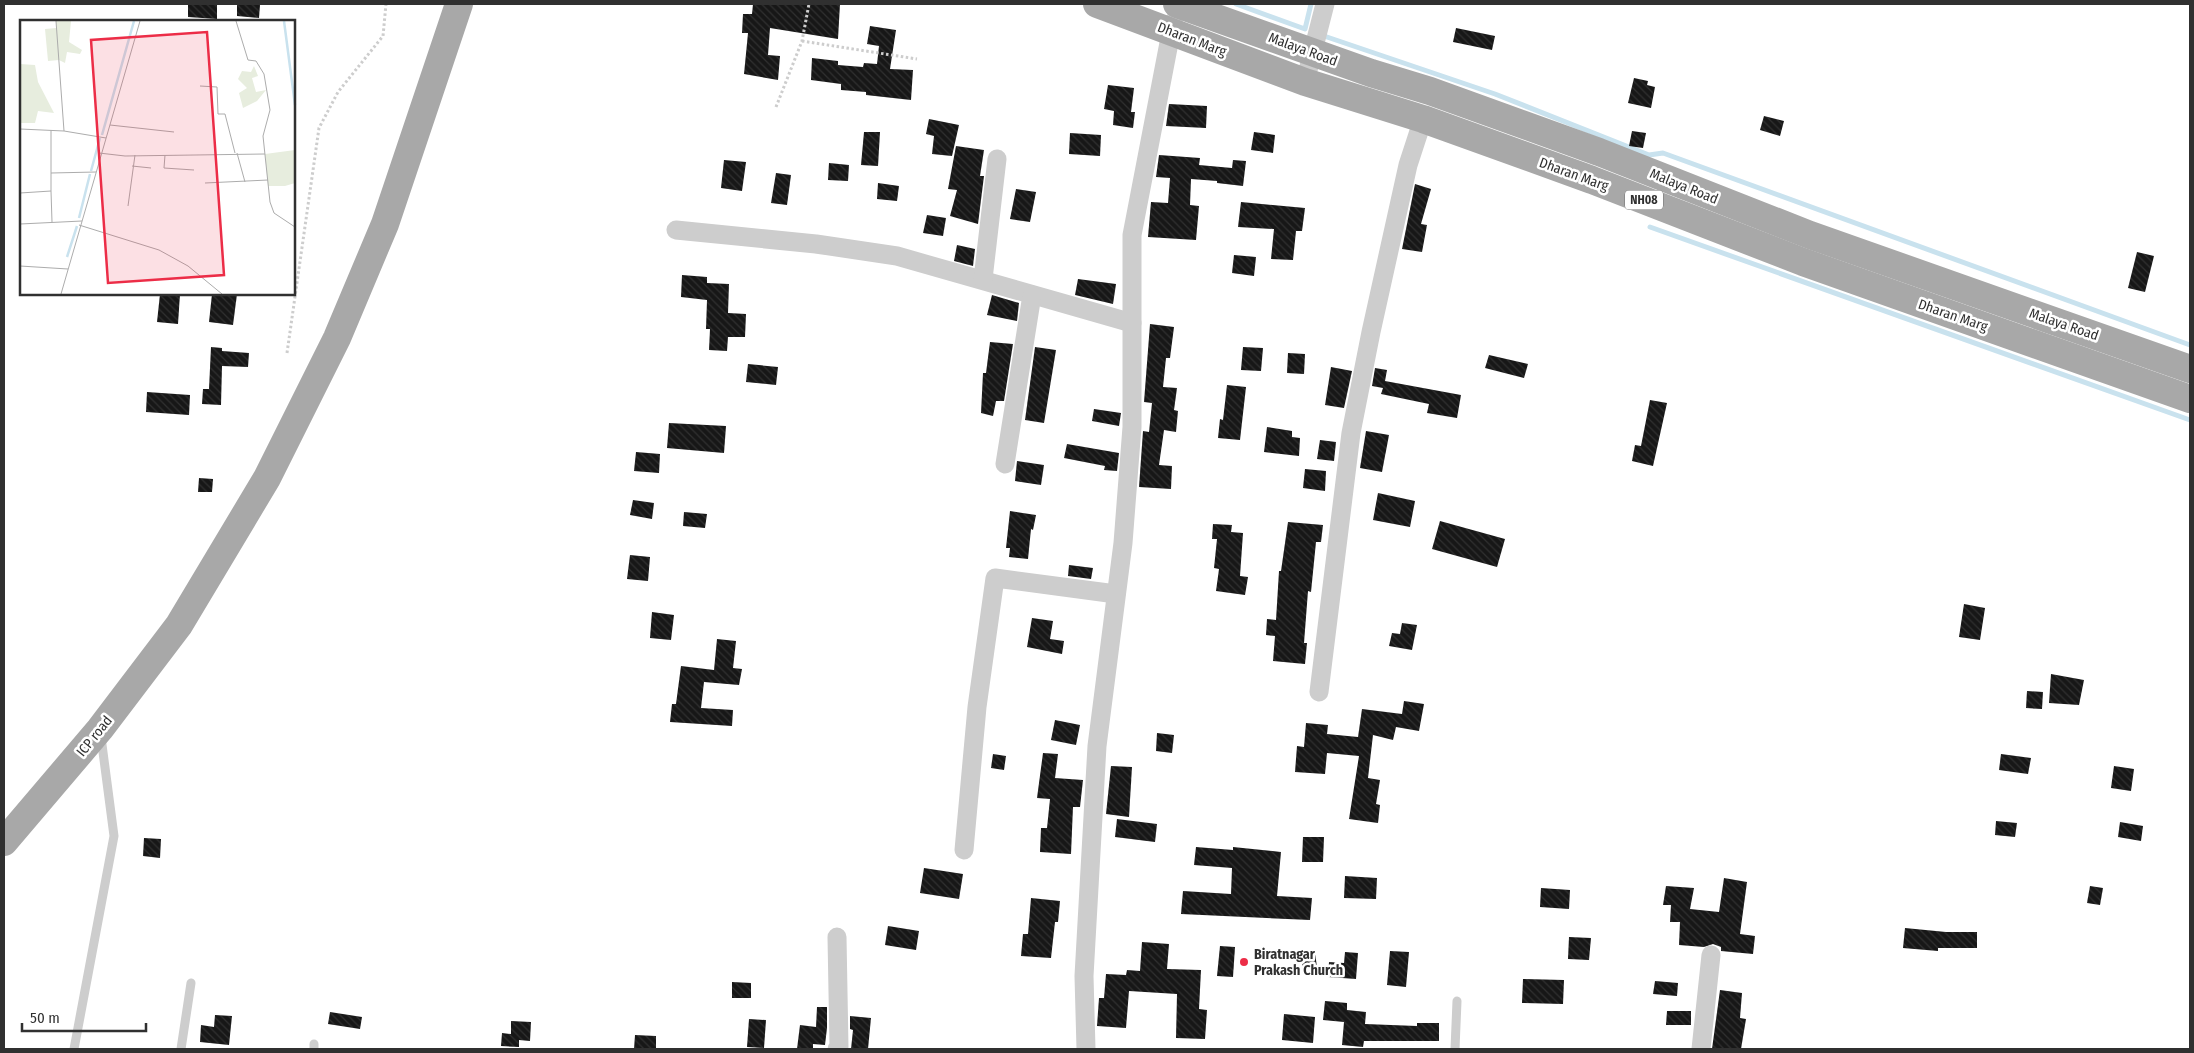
<svg xmlns="http://www.w3.org/2000/svg" width="2194" height="1053" viewBox="0 0 2194 1053" font-family="'Fira Sans Condensed',sans-serif">
  <defs>
    <pattern id="building-back-hatch" width="6" height="6" patternUnits="userSpaceOnUse" patternTransform="scale(1.25)"><rect width="6" height="6" fill="#171717"/><path d="M-1 5l2 2M0 0l6 6M5-1l2 2" fill="none" stroke="#303030"/></pattern>
  </defs>
  <rect width="100%" height="100%" fill="#fff"/>
  <g fill="none" stroke-linecap="round" stroke-linejoin="round">
    <g stroke="#c9e2ee" stroke-width="5">
      <polyline points="1236,4 1305,29 1311,4"/>
      <polyline points="1324,36 1495,94 1649,155 1663,153 2190,345"/>
      <polyline points="1650,227 2190,420"/>
    </g>
  </g>
  <g fill="url(#building-back-hatch)">
    <polygon points="188,4 217,5 217,19 188,17"/>
    <polygon points="237,4 260,5 259,18 237,16"/>
    <polygon points="753,4 840,4 838,39 770,28 768,55 780,56 778,80 744,74 748,33 742,33 743,14 752,14"/>
    <polygon points="870,26 896,30 890,69 913,70 911,100 866,95 866,92 841,90 841,84 811,80 812,58 838,61 838,65 863,67 864,63 877,64 879,46 867,44"/>
    <polygon points="1456,28 1495,36 1492,50 1453,42"/>
    <polygon points="1634,78 1648,81 1647,85 1655,87 1651,108 1628,103"/>
    <polygon points="1108,85 1134,88 1131,112 1135,112 1133,128 1113,125 1114,111 1104,109"/>
    <polygon points="1169,104 1207,106 1206,128 1166,126"/>
    <polygon points="1764,116 1784,121 1780,136 1760,130"/>
    <polygon points="929,119 959,125 952,156 932,154 934,136 926,134"/>
    <polygon points="1632,131 1646,133 1643,148 1629,146"/>
    <polygon points="864,132 880,132 878,166 861,165"/>
    <polygon points="1254,132 1275,135 1273,153 1251,150"/>
    <polygon points="1070,133 1101,135 1100,156 1069,154"/>
    <polygon points="956,146 984,150 980,176 984,176 978,224 950,216 957,190 948,189"/>
    <polygon points="1159,155 1200,158 1199,165 1232,168 1233,160 1246,161 1243,186 1217,183 1217,181 1191,179 1190,205 1199,206 1196,240 1148,237 1151,202 1168,203 1170,178 1156,177"/>
    <polygon points="724,160 746,162 742,191 721,188"/>
    <polygon points="829,163 849,165 848,181 828,180"/>
    <polygon points="776,173 791,175 787,205 771,203"/>
    <polygon points="878,183 899,186 897,201 877,199"/>
    <polygon points="1415,184 1431,189 1421,224 1427,225 1422,252 1402,249"/>
    <polygon points="1016,189 1036,192 1030,222 1010,219"/>
    <polygon points="1241,202 1305,208 1302,231 1296,231 1293,260 1271,259 1274,229 1238,227"/>
    <polygon points="927,215 946,218 943,236 923,233"/>
    <polygon points="957,245 975,249 973,266 954,261"/>
    <polygon points="2137,252 2154,256 2145,292 2128,288"/>
    <polygon points="1234,255 1256,257 1254,276 1232,273"/>
    <polygon points="682,275 707,277 707,283 729,284 728,313 746,314 745,337 728,337 727,351 709,350 710,329 706,329 707,300 681,297"/>
    <polygon points="1078,279 1116,284 1113,304 1075,295"/>
    <polygon points="160,294 180,294 178,324 157,322"/>
    <polygon points="212,294 237,294 233,325 209,322"/>
    <polygon points="992,295 1019,303 1017,321 987,315"/>
    <polygon points="1150,324 1174,327 1170,358 1166,358 1163,387 1177,388 1174,410 1178,411 1176,432 1164,430 1159,465 1172,466 1171,489 1139,487 1143,431 1149,432 1152,403 1144,402"/>
    <polygon points="990,342 1013,344 1004,401 996,401 993,416 981,413 983,373 986,373"/>
    <polygon points="211,347 222,348 222,351 249,353 248,367 222,366 221,405 202,404 203,389 209,389"/>
    <polygon points="1035,347 1056,350 1044,423 1025,420"/>
    <polygon points="1243,347 1263,348 1261,371 1241,370"/>
    <polygon points="1288,353 1305,354 1304,374 1287,373"/>
    <polygon points="1489,355 1528,364 1524,378 1485,368"/>
    <polygon points="748,364 778,367 776,385 746,382"/>
    <polygon points="1331,367 1352,371 1344,408 1325,405"/>
    <polygon points="1375,368 1387,370 1385,381 1461,395 1457,418 1427,413 1429,404 1381,394 1383,388 1372,386"/>
    <polygon points="1227,385 1246,387 1240,440 1218,438 1220,419 1223,420"/>
    <polygon points="147,392 190,395 189,415 146,412"/>
    <polygon points="1650,400 1667,403 1653,466 1632,461 1635,445 1641,446"/>
    <polygon points="1094,409 1121,413 1119,426 1092,421"/>
    <polygon points="669,423 726,426 724,453 667,448"/>
    <polygon points="1267,427 1292,431 1292,437 1300,438 1299,456 1264,452"/>
    <polygon points="1366,431 1389,435 1382,472 1360,468"/>
    <polygon points="1320,440 1336,442 1334,461 1317,459"/>
    <polygon points="1067,444 1119,453 1117,471 1104,470 1105,466 1064,458"/>
    <polygon points="636,452 660,454 659,473 634,471"/>
    <polygon points="1017,461 1044,465 1041,485 1015,481"/>
    <polygon points="1305,469 1326,471 1325,491 1303,488"/>
    <polygon points="199,478 213,479 212,492 198,492"/>
    <polygon points="1378,493 1415,501 1410,527 1373,520"/>
    <polygon points="633,500 654,503 652,519 630,515"/>
    <polygon points="1010,511 1036,515 1033,530 1031,529 1028,559 1009,557 1010,548 1006,548"/>
    <polygon points="684,512 707,514 705,528 683,526"/>
    <polygon points="1440,521 1505,539 1497,567 1432,549"/>
    <polygon points="1288,522 1323,525 1321,542 1316,542 1311,592 1308,591 1304,643 1307,643 1305,664 1273,661 1275,636 1266,635 1267,619 1276,620 1279,571 1281,571"/>
    <polygon points="1213,524 1232,525 1231,532 1243,533 1240,576 1248,577 1245,595 1216,591 1219,569 1214,568 1217,539 1212,539"/>
    <polygon points="630,555 650,557 648,581 627,579"/>
    <polygon points="1069,565 1093,568 1091,579 1068,576"/>
    <polygon points="1964,604 1985,608 1980,640 1959,637"/>
    <polygon points="652,612 674,615 671,640 650,638"/>
    <polygon points="1032,618 1053,621 1050,639 1064,641 1062,654 1027,647"/>
    <polygon points="1402,623 1417,625 1412,650 1389,646 1392,633 1400,634"/>
    <polygon points="717,639 736,641 733,668 742,669 739,685 704,682 701,708 733,710 732,726 670,722 672,704 676,704 681,666 714,670"/>
    <polygon points="2051,674 2084,680 2079,705 2049,703"/>
    <polygon points="2027,691 2043,692 2042,709 2026,708"/>
    <polygon points="1404,701 1424,704 1419,731 1396,727 1393,740 1373,735 1368,778 1380,780 1376,804 1380,805 1378,823 1349,819 1359,756 1327,753 1325,774 1295,772 1297,746 1304,747 1306,723 1328,725 1327,734 1358,737 1362,709 1402,714"/>
    <polygon points="1055,720 1080,725 1076,745 1051,740"/>
    <polygon points="1157,733 1174,735 1172,753 1156,751"/>
    <polygon points="1043,753 1058,754 1055,778 1083,780 1080,807 1073,807 1071,854 1040,852 1041,828 1047,828 1050,799 1037,798"/>
    <polygon points="993,754 1006,756 1004,770 991,768"/>
    <polygon points="2001,754 2031,758 2028,774 1999,770"/>
    <polygon points="1111,766 1132,767 1129,817 1106,814"/>
    <polygon points="2114,766 2134,769 2131,791 2111,788"/>
    <polygon points="1117,819 1157,824 1155,842 1115,837"/>
    <polygon points="1996,821 2017,823 2015,837 1995,835"/>
    <polygon points="2120,822 2143,826 2141,841 2118,837"/>
    <polygon points="1303,837 1324,837 1323,862 1302,862"/>
    <polygon points="144,838 161,839 160,858 143,856"/>
    <polygon points="1196,847 1233,850 1233,847 1281,852 1277,896 1312,898 1310,920 1181,914 1183,891 1231,894 1232,868 1194,865"/>
    <polygon points="924,868 963,874 959,899 920,893"/>
    <polygon points="1345,876 1377,878 1376,899 1344,898"/>
    <polygon points="1724,878 1747,882 1740,934 1755,936 1753,954 1721,951 1721,947 1713,944 1704,947 1679,945 1680,922 1670,922 1671,905 1663,905 1666,886 1694,888 1690,909 1719,912"/>
    <polygon points="2090,886 2103,888 2100,905 2087,903"/>
    <polygon points="1541,888 1570,890 1569,909 1540,907"/>
    <polygon points="1031,898 1060,901 1058,922 1055,922 1051,958 1021,956 1023,934 1028,934"/>
    <polygon points="888,926 919,931 916,950 885,945"/>
    <polygon points="1905,928 1946,932 1977,932 1977,948 1938,948 1938,951 1903,948"/>
    <polygon points="1569,937 1591,938 1589,960 1568,959"/>
    <polygon points="1142,942 1169,944 1167,969 1201,970 1199,1009 1207,1010 1205,1039 1176,1038 1177,994 1129,991 1126,1028 1097,1026 1099,998 1104,998 1106,974 1126,975 1127,970 1140,971"/>
    <polygon points="1220,946 1235,947 1233,977 1217,976"/>
    <polygon points="1390,951 1409,952 1406,987 1387,985"/>
    <polygon points="1345,952 1358,953 1356,979 1328,977 1329,962 1344,963"/>
    <polygon points="1315,953 1317,967 1303,969 1301,956"/>
    <polygon points="1523,979 1564,980 1563,1004 1522,1003"/>
    <polygon points="1655,981 1678,983 1677,996 1653,994"/>
    <polygon points="732,982 751,983 751,998 732,998"/>
    <polygon points="1720,990 1742,993 1740,1018 1746,1019 1741,1049 1712,1049"/>
    <polygon points="1325,1001 1347,1003 1347,1010 1366,1012 1365,1024 1417,1026 1417,1023 1439,1023 1439,1041 1364,1041 1363,1047 1342,1045 1344,1022 1323,1020"/>
    <polygon points="817,1007 827,1007 827,1028 825,1045 813,1044 813,1049 797,1049 800,1025 816,1027"/>
    <polygon points="1667,1011 1691,1011 1691,1025 1666,1025"/>
    <polygon points="330,1012 362,1017 360,1029 328,1024"/>
    <polygon points="1284,1014 1315,1017 1313,1043 1282,1040"/>
    <polygon points="215,1015 232,1016 229,1045 200,1042 201,1025 214,1027"/>
    <polygon points="850,1016 871,1018 868,1049 851,1049 853,1030 850,1029"/>
    <polygon points="749,1019 766,1020 764,1048 747,1047"/>
    <polygon points="511,1021 531,1022 530,1041 519,1040 519,1047 501,1046 502,1033 511,1034"/>
    <polygon points="635,1035 656,1036 656,1049 634,1049"/>
  </g>
  <g fill="none" stroke-linecap="round" stroke-linejoin="round">
    <g stroke="#cdcdcd" stroke-width="3" stroke-dasharray="2.5 2.5" stroke-linecap="butt">
      <polyline points="802,41 917,59"/>
      <polyline points="776,107 802,41 809,4"/>
      <polyline points="287,353 319,128 338,92 383,36 386,4"/>
    </g>
    <g stroke="#cdcdcd" stroke-width="9">
      <polyline points="74,1049 114,836 101,737"/>
      <polyline points="181,1049 191,983"/>
      <polyline points="314,1049 314,1044"/>
      <polyline points="1455,1049 1457,1001"/>
    </g>
    <g stroke="#cdcdcd" stroke-width="19">
      <polyline points="1305,82 1325,4"/>
      <polyline points="676,230 816,244 897,256 1132,323"/>
      <polyline points="983,279 997,159"/>
      <polyline points="1005,464 1032,295"/>
      <polyline points="1319,692 1351,433 1371,332 1408,165 1423,119"/>
      <polyline points="964,850 977,707 995,578 1116,594"/>
      <polyline points="837,1049 839,1047 837,937"/>
      <polyline points="1086,1049 1084,976 1097,746 1123,543 1132,427 1132,235 1173,22"/>
      <polyline points="1701,1049 1711,955"/>
    </g>
    <g stroke="#a8a8a8" stroke-width="28">
      <polyline points="1097,4 1305,82 1423,119 1592,180 1803,262 2190,399"/>
      <polyline points="1177,4 1371,73 1430,91 1599,152 1810,235 2190,369"/>
      <polyline points="4,842 100,729 179,625 267,478 337,338 385,224 459,4"/>
    </g>
  </g>
  <circle fill="#ec2d47" stroke="#fff" stroke-width="2" cx="1244" cy="962" r="5"/>
  <g text-anchor="middle" stroke-width="5" stroke-linejoin="round" paint-order="stroke">
    <rect fill="#fff" stroke="#6e6e6e" stroke-width="1" x="1625" y="190.5" width="38" height="19" rx="4"/>
    <g font-size="12" font-weight="bold" fill="#303030">
      <text x="1644" y="204">NH08</text>
    </g>
    <g font-size="14" fill="#303030" stroke="#fff">
      <text transform="translate(1192 39) rotate(21)" y="5">Dharan Marg</text>
      <text transform="translate(1303 49) rotate(20)" y="5">Malaya Road</text>
      <text transform="translate(1574 174) rotate(20)" y="5">Dharan Marg</text>
      <text transform="translate(1684 186) rotate(22)" y="5">Malaya Road</text>
      <text transform="translate(1953 315) rotate(19)" y="5">Dharan Marg</text>
      <text transform="translate(2064 324) rotate(19)" y="5">Malaya Road</text>
      <text transform="translate(94 736) rotate(-51)" y="5">ICP road</text>
    </g>
    <g font-size="14" font-weight="bold" fill="#303030" stroke="#fff" text-anchor="start">
      <text x="1254" y="959">Biratnagar<tspan x="1254" dy="16">Prakash Church</tspan></text>
    </g>
  </g>
  <g transform="translate(20 20)">
    <rect width="275" height="275" fill="#fff"/>
    <path d="M36,1H51L49,22L62,30L60,34L47,32L45,43L39,40L28,41L25,9L36,8ZM0,44L15,45L18,62L34,93L18,91L15,103H0Z" fill="#e7edde"/>
    <path d="M234,46L238,56L232,58L236,72L246,70L237,81L223,88L219,73L227,68L218,59L222,51L231,52ZM275,130V163L265,166H248L245,134Z" fill="#e7edde"/>
    <path fill="none" stroke="#c9e2ee" stroke-width="2.5" d="M264,1L275,85M82,115L114,1M71,151L80,118M59,198L70,154M47,237L57,206"/>
    <path fill="none" stroke="#acacac" stroke-width="1" d="M36,1L44,111M216,1L228,40L236,41L244,54L250,90L243,116L250,182L254,193L275,207M180,66L197,67L198,94H205L215,133M90,105L154,112M0,109L44,111L86,118M31,110V171M79,133L105,136L245,134M217,133L225,162M145,135L144,148L174,150M112,146L131,148M31,153L76,152M185,163L248,160M0,173L31,171L32,202M108,186L115,135M0,204L62,201M59,205L139,230L168,246L202,274M0,246L48,249M41,274L120,1"/>
    <path fill="#ec2d47" fill-opacity="0.15" stroke="#ec2d47" stroke-width="2.5" d="M187,12L204,255L88,263L71,20Z"/>
    <rect width="275" height="275" fill="none" stroke="#303030" stroke-width="2.5"/>
  </g>
  <rect width="2194" height="1053" fill="none" stroke="#303030" stroke-width="10"/>
  <path d="M22 1023v8h124v-8" fill="none" stroke="#303030" stroke-width="2.5"/>
  <text x="30" y="1023" font-size="15" fill="#303030" stroke="#ffffff" stroke-width="4" paint-order="stroke">50 m</text>
</svg>
